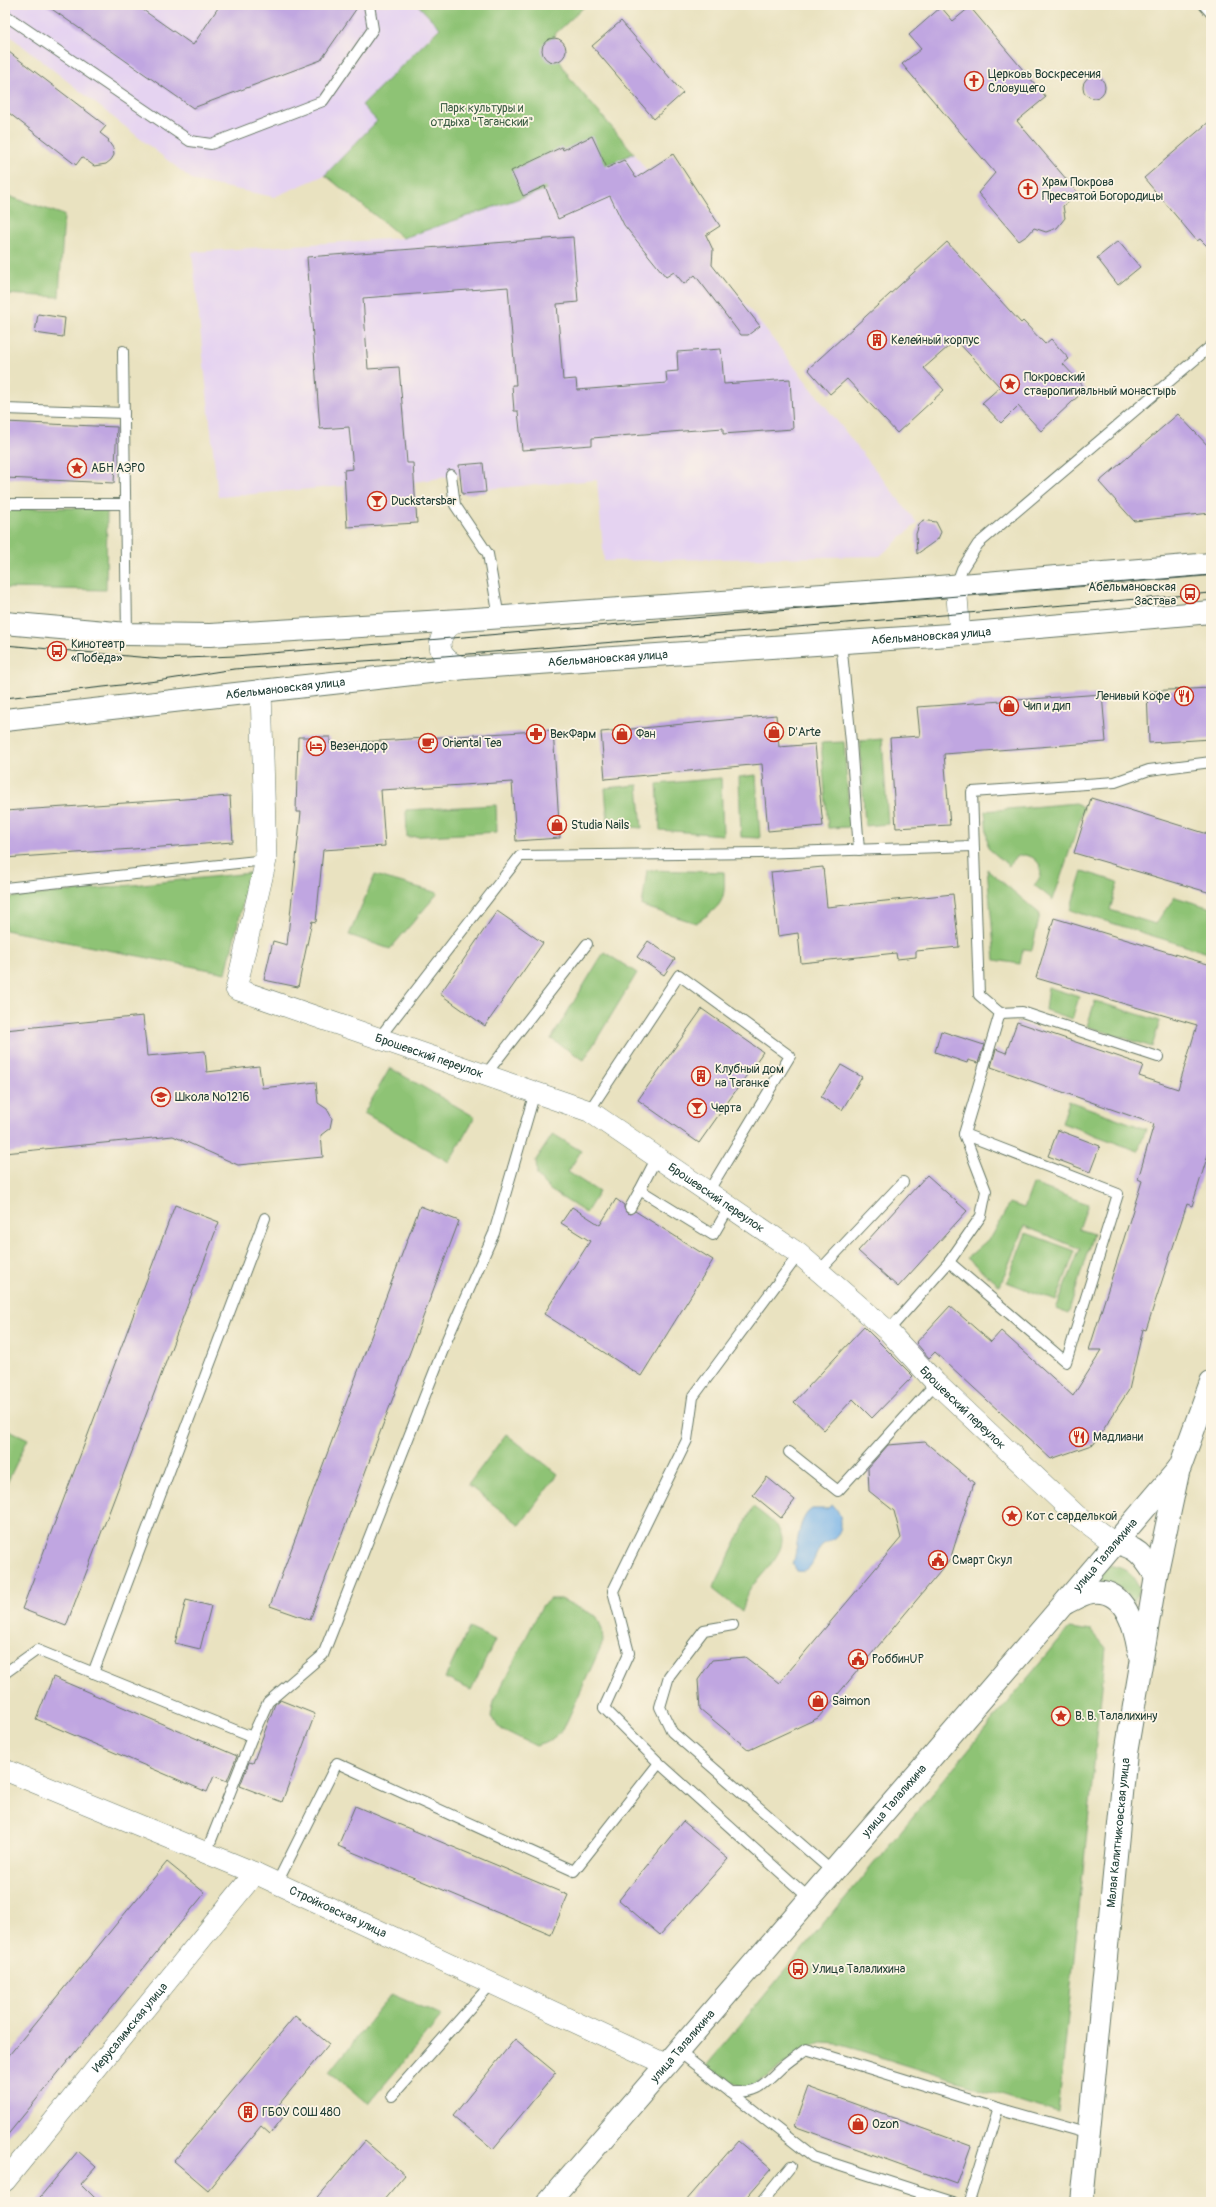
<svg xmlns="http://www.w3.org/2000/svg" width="1216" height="2207" viewBox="0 0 1216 2207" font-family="Pangolin,sans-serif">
  <rect width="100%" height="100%" fill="#fcf5e5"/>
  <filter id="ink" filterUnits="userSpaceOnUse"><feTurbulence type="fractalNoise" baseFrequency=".025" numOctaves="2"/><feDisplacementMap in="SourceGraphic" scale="8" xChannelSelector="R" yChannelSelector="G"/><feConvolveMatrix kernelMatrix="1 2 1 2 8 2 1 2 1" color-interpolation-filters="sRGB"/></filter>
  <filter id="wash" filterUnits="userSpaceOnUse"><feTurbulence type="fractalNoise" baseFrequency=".012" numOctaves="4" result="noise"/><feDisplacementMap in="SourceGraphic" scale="16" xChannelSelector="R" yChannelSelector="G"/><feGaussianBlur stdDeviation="0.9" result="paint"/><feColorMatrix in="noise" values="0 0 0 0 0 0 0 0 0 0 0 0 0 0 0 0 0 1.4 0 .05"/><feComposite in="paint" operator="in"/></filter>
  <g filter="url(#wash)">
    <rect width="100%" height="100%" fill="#e9e2c0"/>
    <g fill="#e5d3f1">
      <polygon points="5,5 418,5 440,27 363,105 377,121 325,175 274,197 194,181 5,32"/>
      <polygon points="634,153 699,245 917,523 880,556 604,561 597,480 486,489 486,492 462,494 460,475 414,482 413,463 344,470 344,486 218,497 192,252 403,238 573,180"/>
    </g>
    <g fill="#8ec375" stroke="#568054">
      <polygon points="418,5 586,5 555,34 552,48 571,80 634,153 573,180 403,238 325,175 377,121 362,105 440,28"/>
      <polygon points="5,195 64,215 59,297 5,294"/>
      <polygon points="5,508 107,508 106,590 5,588"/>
      <polygon points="882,739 888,824 865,826 860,741"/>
      <polygon points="844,742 850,827 828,828 821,743"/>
      <polygon points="756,775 760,838 741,837 739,777"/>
      <polygon points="721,778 723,835 660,830 657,784"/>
      <polygon points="638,785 642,828 608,825 605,788"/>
      <path d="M1076,803L1084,808L1053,900L1034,885C1056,864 1019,841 1009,866L988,848L985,811Z"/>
      <polygon points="496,805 497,832 407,837 406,810"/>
      <polygon points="987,869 1040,914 1032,950 1023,949 1020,964 995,960"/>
      <path d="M647,870L724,872C726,903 721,906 696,923L642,906Z"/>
      <polygon points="1082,871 1118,882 1110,910 1155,924 1175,897 1211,908 1211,954 1070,910"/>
      <polygon points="250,873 226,973 5,930 5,898"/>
      <polygon points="375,875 438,893 390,949 349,935"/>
      <polygon points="604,952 637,973 584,1060 551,1039"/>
      <polygon points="1048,987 1079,997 1072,1019 1045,1010"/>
      <polygon points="1095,1001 1160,1021 1152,1047 1087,1026"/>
      <polygon points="390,1068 475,1117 449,1162 364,1113"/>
      <polygon points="1069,1101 1146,1129 1138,1151 1062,1123"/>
      <polygon points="553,1134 581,1151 568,1172 599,1192 586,1213 550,1190 537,1176 536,1160"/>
      <polygon points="1033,1184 1088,1204 1079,1229 1093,1234 1068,1314 1056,1309 1080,1249 1024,1226 1000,1286 967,1258 992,1236 1010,1203 1024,1208"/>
      <polygon points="1026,1233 1075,1251 1056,1301 1007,1282"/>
      <polygon points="5,1428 28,1439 5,1487"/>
      <polygon points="506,1434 558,1474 520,1525 468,1485"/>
      <path d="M753,1507C789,1532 791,1541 762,1575C758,1580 751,1586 748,1592C745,1598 744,1606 742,1612L713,1589Z"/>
      <path d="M1109,1565C1127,1569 1131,1572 1139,1588L1134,1604C1120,1584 1118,1583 1095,1581Z"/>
      <polygon points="550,1599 561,1599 597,1617 602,1629 603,1642 563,1730 548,1742 536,1746 501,1729 491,1717 494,1701 542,1606"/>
      <polygon points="469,1628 495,1640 471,1690 445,1678"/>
      <polygon points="1069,1628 1092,1631 1106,1648 1058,2113 839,2044 821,2043 806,2049 746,2092 706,2066"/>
      <polygon points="391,1994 442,2016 368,2104 330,2072"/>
    </g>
    <path fill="#76b2e8" stroke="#4a788e" d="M833,1505C842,1514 845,1529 834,1538C829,1542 822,1543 819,1549C814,1558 811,1574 797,1571L793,1564C798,1548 797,1518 812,1509H826Z"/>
    <g id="blocks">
      <g fill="#c0a6e1">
        <polygon points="46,5 136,5 193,45 220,5 359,5 321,60 193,108"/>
        <polygon points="941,7 953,21 970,7 1046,97 1017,121 1078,193 1063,206 1065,218 1057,228 1046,232 1034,228 1028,235 1019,241 978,193 995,173 902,64 921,49 909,35"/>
        <polygon points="621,21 683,93 654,119 592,46"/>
        <circle cx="554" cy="50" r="12"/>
        <polygon points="5,49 106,126 100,133 109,140 108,141 113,148 114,155 111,160 106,164 94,166 82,157 76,165 5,110"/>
        <circle cx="1094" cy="87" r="11"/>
        <polygon points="1211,120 1211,250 1200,239 1197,241 1144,178"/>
        <polygon points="592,136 607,168 624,160 636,178 673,154 720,226 706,235 713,250 712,265 760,326 748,335 741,335 695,275 684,284 674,272 666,277 624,225 610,196 558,219 545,186 523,196 511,171 562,147 563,150"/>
        <polygon points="573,237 578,302 557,304 563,380 576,379 577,390 667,383 666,372 678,371 677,352 721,349 724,384 790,379 793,429 723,434 723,428 592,438 592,445 522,450 518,411 514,411 512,385 516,385 508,287 363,298 368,369 399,367 407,463 413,463 417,523 347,527 344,470 353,469 349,427 320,429 307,257"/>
        <polygon points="1118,241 1140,267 1118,285 1097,258"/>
        <polygon points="947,242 1021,323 1023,321 1045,344 1051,339 1069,359 1063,364 1086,389 1041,431 1018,406 1001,423 982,403 1000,387 956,340 924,368 944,390 897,433 847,379 830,394 808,369"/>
        <polygon points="38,314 65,318 63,337 35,333"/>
        <polygon points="1178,414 1211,449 1211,513 1134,521 1099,482"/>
        <polygon points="5,422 117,427 114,483 5,478"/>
        <polygon points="483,463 486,492 462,494 459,465"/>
        <polygon points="923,520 936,522 941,532 938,539 917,554 916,534 919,525"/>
        <polygon points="1211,688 1211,739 1149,743 1147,691"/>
        <polygon points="1102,694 1106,742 944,754 950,825 896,828 890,738 920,736 917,707"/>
        <polygon points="776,715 779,747 815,744 823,826 768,831 762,764 605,779 601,732"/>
        <polygon points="553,730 560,838 516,841 512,782 381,790 385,846 323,850 316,922 312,921 298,987 264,980 273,941 287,945 301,812 296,812 298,737 330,737 330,744"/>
        <polygon points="230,796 233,842 5,858 5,811"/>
        <polygon points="1091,798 1211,835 1211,893 1074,853"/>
        <polygon points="823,867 827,907 953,894 959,947 916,951 916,957 897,959 896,953 801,963 798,933 778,936 771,872"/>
        <polygon points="497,911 543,943 485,1026 440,994"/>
        <polygon points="1054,918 1211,965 1211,1145 1192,1206 1187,1204 1146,1330 1143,1329 1129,1390 1094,1444 1051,1459 935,1352 929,1358 916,1343 950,1306 991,1342 1001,1331 1073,1396 1102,1350 1089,1350 1142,1181 1138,1179 1154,1124 991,1067 996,1049 1006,1053 1017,1022 1143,1065 1139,1076 1178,1089 1197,1025 1036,978"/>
        <polygon points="648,941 675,959 664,975 637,957"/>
        <polygon points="702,1009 763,1052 699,1143 638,1100"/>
        <polygon points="143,1016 147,1056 205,1051 207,1072 259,1066 262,1088 316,1082 318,1103 327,1109 332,1118 330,1128 321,1135 323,1157 238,1165 173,1136 5,1153 5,1030"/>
        <polygon points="941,1031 984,1045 978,1063 968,1060 967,1063 935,1052"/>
        <polygon points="841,1065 862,1077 842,1110 821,1097"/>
        <polygon points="1058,1130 1100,1146 1090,1172 1048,1156"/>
        <polygon points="927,1175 967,1211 898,1287 858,1251"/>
        <polygon points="616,1199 624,1205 624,1208 627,1213 630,1214 635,1211 713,1260 641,1376 544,1314 590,1241 561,1223 572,1207 600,1225"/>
        <polygon points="175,1205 219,1222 66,1626 22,1609"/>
        <polygon points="420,1206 459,1221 310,1620 270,1606"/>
        <polygon points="864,1327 913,1376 872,1418 853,1399 824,1430 794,1402"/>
        <polygon points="925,1442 974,1483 950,1560 818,1718 749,1750 700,1709 698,1680 712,1660 745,1657 779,1683 901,1538 894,1511 869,1491 868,1468 888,1445"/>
        <polygon points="767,1477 795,1500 781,1518 753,1495"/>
        <polygon points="186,1600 211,1606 200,1649 175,1643"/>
        <polygon points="53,1677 237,1756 227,1781 214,1776 207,1792 36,1719"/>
        <polygon points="280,1700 315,1714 282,1802 240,1786 249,1762 253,1763 275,1704"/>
        <polygon points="355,1806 568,1895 551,1935 338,1846"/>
        <polygon points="683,1821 728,1859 660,1935 619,1900"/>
        <polygon points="167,1862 205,1893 5,2138 5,2060"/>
        <polygon points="295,2016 329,2044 276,2108 285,2115 270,2134 261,2126 208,2190 174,2161"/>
        <polygon points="515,2039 556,2073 493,2149 453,2116"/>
        <polygon points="808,2087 971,2146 957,2185 794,2126"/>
        <polygon points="365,2141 405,2175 382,2202 314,2202"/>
        <polygon points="738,2141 771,2169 742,2202 685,2202"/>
        <polygon points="78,2151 96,2167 81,2184 99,2202 36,2202"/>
      </g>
    </g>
  </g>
  <g filter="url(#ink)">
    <use href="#blocks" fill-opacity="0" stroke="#667765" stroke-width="1"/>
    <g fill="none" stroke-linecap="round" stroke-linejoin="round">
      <defs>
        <g id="lane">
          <polyline points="1204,5 1211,13"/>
          <polyline points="5,15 190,141 211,144 323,101 373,29 369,5"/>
          <polyline points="123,351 127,634"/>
          <polyline points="5,409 124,413"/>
          <polyline points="451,475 455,505 488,554 499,618"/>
          <polyline points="5,504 125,504"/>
          <polyline points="956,585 962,569 978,544 1211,346"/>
          <polyline points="841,642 851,742 859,850"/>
          <polyline points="5,888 266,860"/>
          <polyline points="379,1038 520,856 758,853 973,846"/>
          <polyline points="1158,1057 1022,1012 1000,1013 979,995 972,792 1115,782 1149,770 1211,762"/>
          <polyline points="486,1074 587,944"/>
          <polyline points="589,1111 679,975 790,1056 708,1192"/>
          <polyline points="640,1190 657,1157"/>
          <polyline points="630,1208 640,1190 713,1235 730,1206"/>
          <polyline points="949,1262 981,1216 986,1191 964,1134"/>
          <polyline points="819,1271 903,1182"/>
          <polyline points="888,1331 949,1262 1066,1362 1118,1194 964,1134 1000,1013"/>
          <polyline points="789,1452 838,1491 936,1383"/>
          <polyline points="733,1625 704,1630 669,1676 660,1707 672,1732 833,1872"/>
          <polyline points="5,1673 37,1650 252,1737"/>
          <polyline points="93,1673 265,1218"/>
          <polyline points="659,1763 604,1708 629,1653 613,1591 687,1440 693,1397 799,1254"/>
          <polyline points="206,1853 252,1737 268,1702 323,1655 448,1337 494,1233 535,1092"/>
          <polyline points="277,1883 337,1763 574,1871 659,1763 810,1899"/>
          <polyline points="678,2051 813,2157 921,2192 920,2202"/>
          <path d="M730,2092C756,2093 761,2088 779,2070C787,2062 797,2056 806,2049L998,2108L969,2202"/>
          <polyline points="392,2096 492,1983"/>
          <polyline points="998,2108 1089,2134"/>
          <polyline points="921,2192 953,2202"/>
          <polyline points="762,2202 791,2166"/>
        </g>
        <g id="street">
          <polyline points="956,585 960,634"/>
          <path d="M461,620C444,626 431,646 448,660C453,664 460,666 465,668"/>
          <path id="s1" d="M261,690L266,860L236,989L589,1111L799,1254L888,1331L936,1383L1076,1515L1114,1543"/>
          <path id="s2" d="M5,1770L255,1873L667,2065"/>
          <path id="s3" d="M5,2181L255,1873"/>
        </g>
        <g id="secondary">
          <polyline points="5,623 127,634 210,635 461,620 939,587 1211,564"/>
          <path id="s4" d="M5,720L465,668L949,635L1211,612"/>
          <path d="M1114,1543C1138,1547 1143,1556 1156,1576"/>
          <path d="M1066,1603C1074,1599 1083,1593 1092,1592C1126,1587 1135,1629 1139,1652"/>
          <path id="s5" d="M548,2202L1049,1621L1180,1467L1211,1382"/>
          <path id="s6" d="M1082,2202L1126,1753L1156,1576L1179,1468"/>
        </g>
      </defs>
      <use href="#lane" stroke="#667765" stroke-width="12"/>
      <use href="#street" stroke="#667765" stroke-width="22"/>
      <use href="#secondary" stroke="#667765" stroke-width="24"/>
      <use href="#lane" stroke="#fff" stroke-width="10"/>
      <use href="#street" stroke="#fff" stroke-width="21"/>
      <use href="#secondary" stroke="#fff" stroke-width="22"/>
      <g stroke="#1f3d34" stroke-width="1">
        <polyline points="5,645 161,659 235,656 1211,575"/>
        <polyline points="5,698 157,681 234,669 444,656 1211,593"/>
      </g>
    </g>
  </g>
  <defs>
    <symbol id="church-ring" viewBox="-11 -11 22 22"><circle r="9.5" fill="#fcf5e5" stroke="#c8321e" stroke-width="1.5"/><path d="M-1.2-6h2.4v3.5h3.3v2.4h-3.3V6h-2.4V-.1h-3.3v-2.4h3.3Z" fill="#c8321e"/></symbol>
    <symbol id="building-ring" viewBox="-11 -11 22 22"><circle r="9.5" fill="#fcf5e5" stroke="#c8321e" stroke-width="1.5"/><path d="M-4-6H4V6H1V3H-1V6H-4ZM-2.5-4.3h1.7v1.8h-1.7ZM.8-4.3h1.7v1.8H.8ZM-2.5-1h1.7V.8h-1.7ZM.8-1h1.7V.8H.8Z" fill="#c8321e"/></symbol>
    <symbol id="sight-ring" viewBox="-11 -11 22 22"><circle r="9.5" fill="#fcf5e5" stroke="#c8321e" stroke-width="1.5"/><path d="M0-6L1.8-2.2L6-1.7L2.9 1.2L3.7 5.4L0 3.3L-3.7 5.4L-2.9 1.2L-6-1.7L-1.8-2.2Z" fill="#c8321e"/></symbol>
    <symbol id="bar-ring" viewBox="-11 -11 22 22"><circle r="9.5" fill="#fcf5e5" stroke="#c8321e" stroke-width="1.5"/><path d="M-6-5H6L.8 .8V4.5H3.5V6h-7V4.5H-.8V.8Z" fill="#c8321e"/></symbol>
    <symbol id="bus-ring" viewBox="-11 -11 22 22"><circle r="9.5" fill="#fcf5e5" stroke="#c8321e" stroke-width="1.5"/><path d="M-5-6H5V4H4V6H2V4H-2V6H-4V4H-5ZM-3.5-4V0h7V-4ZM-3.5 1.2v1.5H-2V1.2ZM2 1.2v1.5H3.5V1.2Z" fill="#c8321e"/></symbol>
    <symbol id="restaurant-ring" viewBox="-11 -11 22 22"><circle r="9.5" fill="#fcf5e5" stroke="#c8321e" stroke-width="1.5"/><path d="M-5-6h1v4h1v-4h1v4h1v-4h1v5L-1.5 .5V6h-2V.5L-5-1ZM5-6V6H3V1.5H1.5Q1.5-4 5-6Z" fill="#c8321e"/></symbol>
    <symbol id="shop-ring" viewBox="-11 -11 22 22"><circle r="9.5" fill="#fcf5e5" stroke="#c8321e" stroke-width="1.5"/><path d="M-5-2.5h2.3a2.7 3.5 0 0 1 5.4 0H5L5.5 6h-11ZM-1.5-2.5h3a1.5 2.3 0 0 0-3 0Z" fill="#c8321e"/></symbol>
    <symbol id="pharmacy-ring" viewBox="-11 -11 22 22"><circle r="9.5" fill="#fcf5e5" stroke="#c8321e" stroke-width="1.5"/><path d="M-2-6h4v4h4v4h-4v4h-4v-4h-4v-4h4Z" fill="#c8321e"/></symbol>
    <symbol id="cafe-ring" viewBox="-11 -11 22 22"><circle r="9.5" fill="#fcf5e5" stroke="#c8321e" stroke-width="1.5"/><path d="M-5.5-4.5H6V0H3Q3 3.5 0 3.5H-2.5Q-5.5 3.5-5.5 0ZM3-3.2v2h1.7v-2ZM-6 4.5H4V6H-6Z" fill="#c8321e"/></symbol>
    <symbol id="hotel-ring" viewBox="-11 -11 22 22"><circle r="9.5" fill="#fcf5e5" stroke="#c8321e" stroke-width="1.5"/><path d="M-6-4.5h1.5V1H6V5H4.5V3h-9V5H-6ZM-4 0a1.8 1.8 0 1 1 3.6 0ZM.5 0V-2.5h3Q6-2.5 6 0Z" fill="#c8321e"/></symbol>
    <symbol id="school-ring" viewBox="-11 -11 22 22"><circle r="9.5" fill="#fcf5e5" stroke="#c8321e" stroke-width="1.5"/><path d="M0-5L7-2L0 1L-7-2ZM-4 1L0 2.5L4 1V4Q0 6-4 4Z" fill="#c8321e"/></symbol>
    <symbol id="civic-ring" viewBox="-11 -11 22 22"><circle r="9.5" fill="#fcf5e5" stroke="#c8321e" stroke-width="1.5"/><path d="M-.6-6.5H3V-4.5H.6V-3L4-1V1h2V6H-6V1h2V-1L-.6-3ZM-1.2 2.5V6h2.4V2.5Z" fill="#c8321e"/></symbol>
  </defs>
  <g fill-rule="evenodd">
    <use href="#church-ring" x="963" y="70" width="22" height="22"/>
    <use href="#church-ring" x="1017" y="178" width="22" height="22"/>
    <use href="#building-ring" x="866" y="329" width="22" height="22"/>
    <use href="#sight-ring" x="999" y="373" width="22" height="22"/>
    <use href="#sight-ring" x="66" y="457" width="22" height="22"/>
    <use href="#bar-ring" x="366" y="490" width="22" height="22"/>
    <use href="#bus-ring" x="1179" y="583" width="22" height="22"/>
    <use href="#bus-ring" x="46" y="640" width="22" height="22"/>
    <use href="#restaurant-ring" x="1173" y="685" width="22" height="22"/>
    <use href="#shop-ring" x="998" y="695" width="22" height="22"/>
    <use href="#shop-ring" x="763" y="721" width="22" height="22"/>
    <use href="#pharmacy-ring" x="525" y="723" width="22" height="22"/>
    <use href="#shop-ring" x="611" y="723" width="22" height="22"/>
    <use href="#cafe-ring" x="417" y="732" width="22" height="22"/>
    <use href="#hotel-ring" x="305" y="735" width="22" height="22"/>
    <use href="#shop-ring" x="546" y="814" width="22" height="22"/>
    <use href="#building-ring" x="690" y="1065" width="22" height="22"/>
    <use href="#school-ring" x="150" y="1086" width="22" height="22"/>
    <use href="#bar-ring" x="686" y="1097" width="22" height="22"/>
    <use href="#restaurant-ring" x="1068" y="1426" width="22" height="22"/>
    <use href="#sight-ring" x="1001" y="1505" width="22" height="22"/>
    <use href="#civic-ring" x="927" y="1549" width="22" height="22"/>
    <use href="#civic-ring" x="847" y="1648" width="22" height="22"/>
    <use href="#shop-ring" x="807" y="1690" width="22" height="22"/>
    <use href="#sight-ring" x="1050" y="1705" width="22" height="22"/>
    <use href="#bus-ring" x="787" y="1958" width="22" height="22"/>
    <use href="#building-ring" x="237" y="2101" width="22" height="22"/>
    <use href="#shop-ring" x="847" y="2113" width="22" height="22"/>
  </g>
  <g text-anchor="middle" stroke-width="3.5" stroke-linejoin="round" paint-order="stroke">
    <g font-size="12" fill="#1f3d34" stroke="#fcf5e5" text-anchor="start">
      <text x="988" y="78">Церковь Воскресения<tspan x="988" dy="14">Словущего</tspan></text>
      <text x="1042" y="186">Храм Покрова<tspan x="1042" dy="14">Пресвятой Богородицы</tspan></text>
      <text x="891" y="344">Келейный корпус</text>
      <text x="1024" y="381">Покровский<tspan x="1024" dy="14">ставропигиальный монастырь</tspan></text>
      <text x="91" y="472">АБН АЭРО</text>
      <text x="391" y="505">Duckstarsbar</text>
      <text x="1176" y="591" text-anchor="end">Абельмановская<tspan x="1176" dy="14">Застава</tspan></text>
      <text x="71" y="648">Кинотеатр<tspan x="71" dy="14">«Победа»</tspan></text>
      <text x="1170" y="700" text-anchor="end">Ленивый Кофе</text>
      <text x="1023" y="710">Чип и дип</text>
      <text x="788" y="736">D'Arte</text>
      <text x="550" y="738">ВекФарм</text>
      <text x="636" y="738">Фан</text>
      <text x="442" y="747">Oriental Tea</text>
      <text x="330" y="750">Везендорф</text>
      <text x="571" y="829">Studia Nails</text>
      <text x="715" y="1073">Клубный дом<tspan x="715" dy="14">на Таганке</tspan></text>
      <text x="175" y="1101">Школа №1216</text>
      <text x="711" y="1112">Черта</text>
      <text x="1093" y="1441">Мадлиани</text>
      <text x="1026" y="1520">Кот с сарделькой</text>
      <text x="952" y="1564">Смарт Скул</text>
      <text x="872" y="1663">РоббинUP</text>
      <text x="832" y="1705">Saimon</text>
      <text x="1075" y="1720">В. В. Талалихину</text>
      <text x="812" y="1973">Улица Талалихина</text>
      <text x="262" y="2116">ГБОУ СОШ 480</text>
      <text x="872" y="2128">Ozon</text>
    </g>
    <g font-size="12" fill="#3b5e44" stroke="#fcf5e5">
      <text x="482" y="112">Парк культуры и<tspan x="482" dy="14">отдыха "Таганский"</tspan></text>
    </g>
    <g font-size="12" fill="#1f3d34" stroke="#fcf5e5">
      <text dy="4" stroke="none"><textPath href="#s4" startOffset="930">Абельмановская улица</textPath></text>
      <text dy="4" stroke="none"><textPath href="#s4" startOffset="606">Абельмановская улица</textPath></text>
      <text dy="4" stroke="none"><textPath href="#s4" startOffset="282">Абельмановская улица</textPath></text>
      <text dy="4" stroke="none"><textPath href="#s1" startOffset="507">Брошевский переулок</textPath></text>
      <text dy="4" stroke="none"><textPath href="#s1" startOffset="830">Брошевский переулок</textPath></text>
      <text dy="4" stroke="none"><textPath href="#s1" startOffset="1155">Брошевский переулок</textPath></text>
      <text dy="4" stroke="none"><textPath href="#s5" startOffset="854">улица Талалихина</textPath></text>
      <text dy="4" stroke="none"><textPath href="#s5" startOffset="530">улица Талалихина</textPath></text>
      <text dy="4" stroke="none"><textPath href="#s6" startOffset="371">Малая Калитниковская улица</textPath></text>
      <text dy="4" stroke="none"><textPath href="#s2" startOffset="362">Стройковская улица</textPath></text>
      <text dy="4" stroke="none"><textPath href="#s3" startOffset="198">Иерусалимская улица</textPath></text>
      <text dy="4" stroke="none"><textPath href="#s5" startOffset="206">улица Талалихина</textPath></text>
    </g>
  </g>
  <rect width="1216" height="2207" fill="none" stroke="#fcf5e5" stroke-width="20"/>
</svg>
